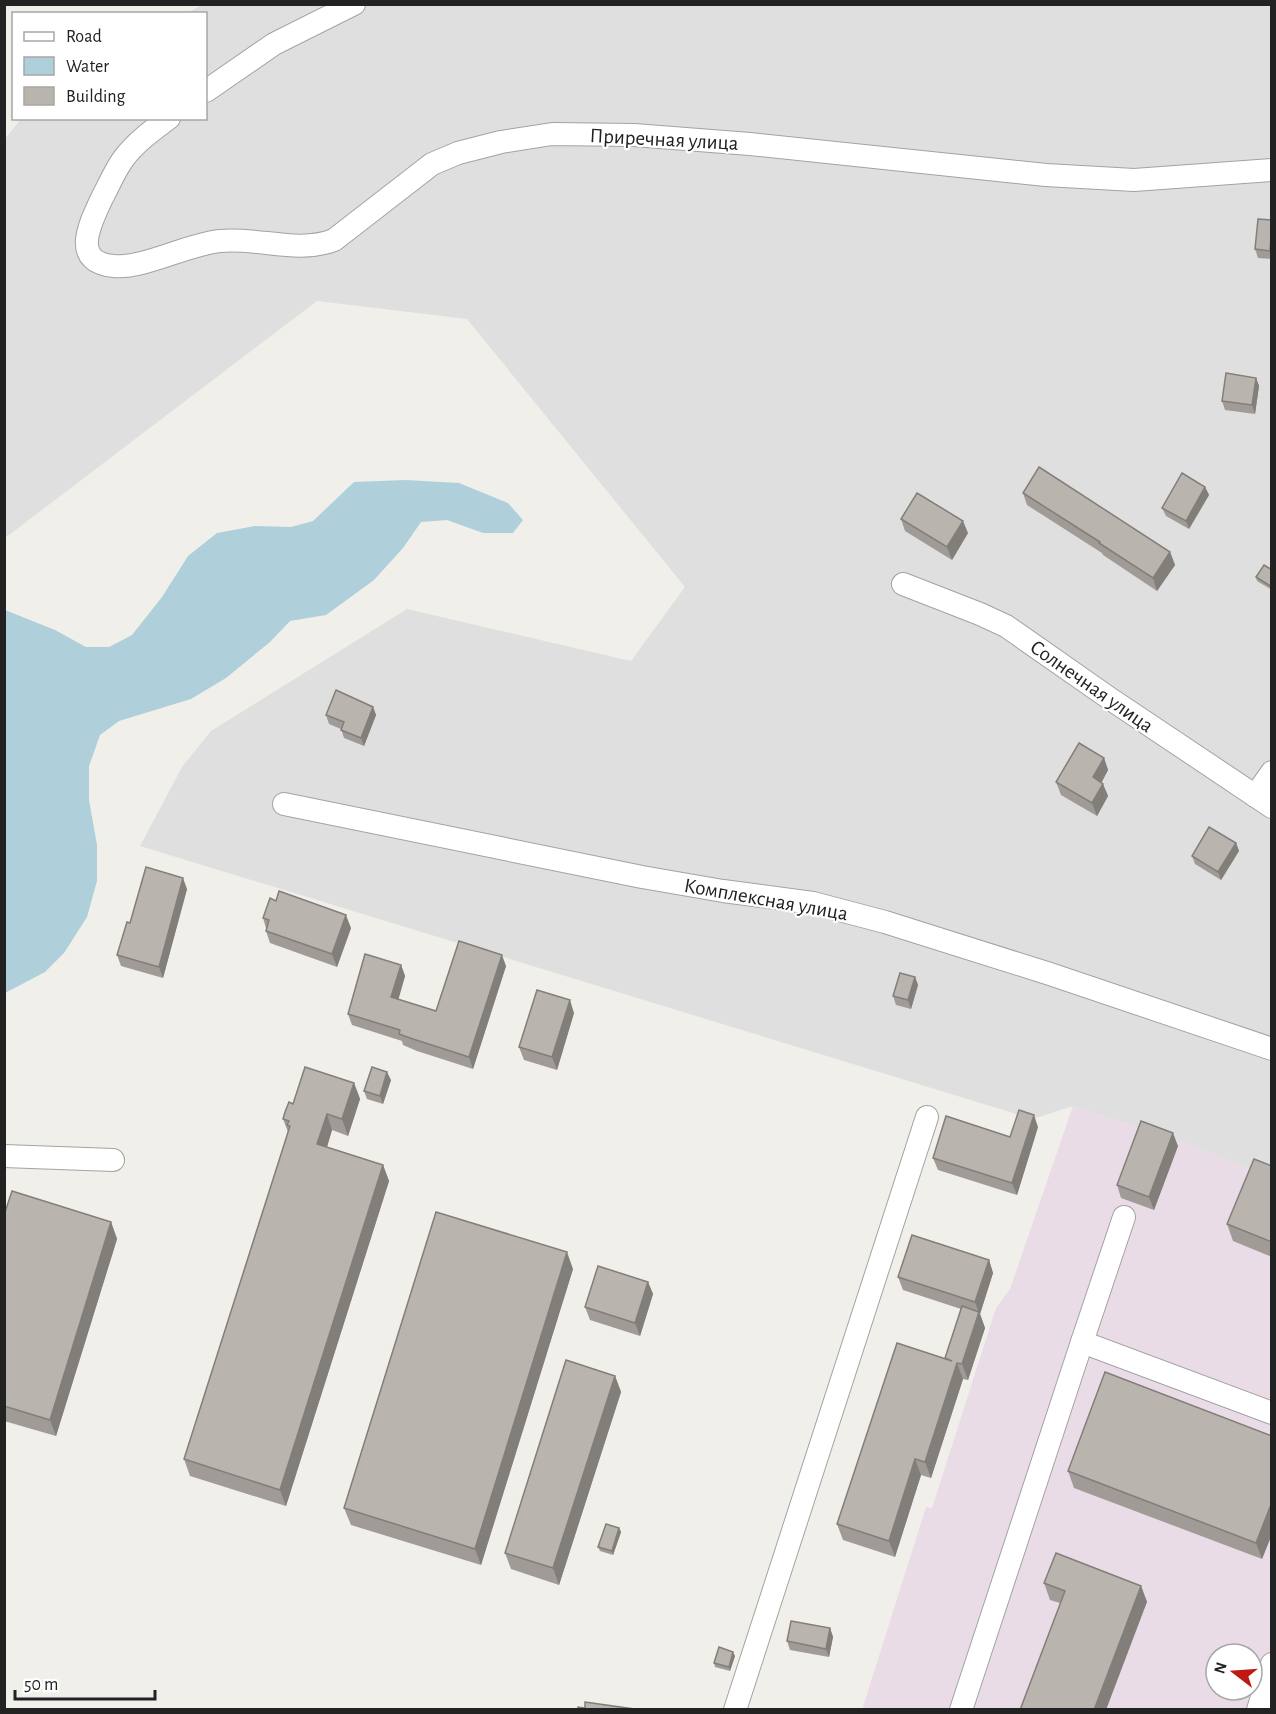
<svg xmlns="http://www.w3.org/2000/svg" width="1276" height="1714" viewBox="0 0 1276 1714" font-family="'Alegreya Sans',sans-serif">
  <rect width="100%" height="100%" fill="#f1efea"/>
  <polygon fill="#e0dfdf" points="202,5 1271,5 1271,1178 1179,1141 1073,1106 1033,1119 140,846 182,767 211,731 407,609 631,661 685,587 467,319 317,301 5,538 5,139 21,119 206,118 206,14 187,13"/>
  <path fill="#e9dce7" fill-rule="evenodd" d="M1073,1106L1179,1141L1271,1178V1709L862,1710L926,1507L932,1508L996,1308L1010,1289ZM1216,1654H1252V1690H1216Z"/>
  <polygon fill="#afcfda" points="406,480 459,483 508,503 523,520 513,533 483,533 447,520 421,522 403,548 374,580 326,615 290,621 270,642 226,678 191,699 119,721 100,735 89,766 89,800 97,845 97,881 87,917 64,953 45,972 5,993 5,610 55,630 86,647 109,647 132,635 162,597 188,556 217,533 255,526 291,527 313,521 354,482"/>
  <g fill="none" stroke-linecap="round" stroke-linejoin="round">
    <defs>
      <g id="minor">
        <polyline points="206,91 274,44 354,4"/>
        <path d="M169,118C153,130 136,142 124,158C115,170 109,185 102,198C91,222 69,262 114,266C143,269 188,244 220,241C258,237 298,254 334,240L432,164L458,153L501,142L552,134L634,135L750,144L1046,175L1134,180L1272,170"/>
        <polyline points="903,584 980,614 1006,626 1109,698 1272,807"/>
        <polyline points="1255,796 1272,772"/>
        <polyline points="284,804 642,877 723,891 813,903 885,922 1050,974 1272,1049"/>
        <polyline points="4,1156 113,1160"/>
        <polyline points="1082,1342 1272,1413"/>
        <polyline points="735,1710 927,1117"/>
        <polyline points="961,1710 1082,1342 1124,1217"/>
        <polyline points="1258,1710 1272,1664"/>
      </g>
    </defs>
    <use href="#minor" stroke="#a3a3a3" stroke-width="24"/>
    <use href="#minor" stroke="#fff" stroke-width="22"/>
  </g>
  <g fill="#a09b96">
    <polygon points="1272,220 1272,259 1258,258 1255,249"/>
    <polygon points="1256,378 1259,386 1255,414 1225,410 1222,401"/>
    <polygon points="1205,487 1209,495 1189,529 1166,516 1162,508"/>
    <polygon points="1023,493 1170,552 1175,565 1157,591 1103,555 1102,553 1027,505"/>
    <polygon points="901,519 968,533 952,560 905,531"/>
    <polygon points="1272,570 1272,590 1257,581 1256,577"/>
    <polygon points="373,707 376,715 364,746 344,738 341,729 329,724 326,715"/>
    <polygon points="1104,758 1108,770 1102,782 1108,796 1097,816 1061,795 1056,782"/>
    <polygon points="1236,843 1239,851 1221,880 1195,864 1192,856"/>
    <polygon points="187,889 163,978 121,966 117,955 130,923"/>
    <polygon points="263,918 351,928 337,967 270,943 266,931 266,928"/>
    <polygon points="401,965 405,976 398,999 436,1011 506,966 473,1069 417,1051 403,1045 402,1041 352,1025 348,1014"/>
    <polygon points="915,977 918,985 911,1009 896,1005 893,996"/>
    <polygon points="574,1013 557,1070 524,1060 519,1047"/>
    <polygon points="391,1080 383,1104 367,1099 364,1091"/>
    <polygon points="354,1083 360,1099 348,1136 332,1130 327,1147 383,1165 389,1181 286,1506 190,1476 184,1459 288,1132 283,1119"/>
    <polygon points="1038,1127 1017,1195 938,1170 933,1158 1010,1137"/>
    <polygon points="1178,1146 1154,1210 1121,1198 1117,1185"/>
    <polygon points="1272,1166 1272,1257 1233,1241 1227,1224"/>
    <polygon points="4,1215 111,1222 117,1239 56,1436 4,1421"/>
    <polygon points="989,1260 993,1273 980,1314 985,1328 968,1380 963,1379 931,1478 921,1475 895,1557 843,1540 837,1524 945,1359 961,1309 903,1290 898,1277"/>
    <polygon points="573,1269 481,1565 351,1525 344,1508"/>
    <polygon points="648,1282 653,1294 640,1336 590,1320 585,1307"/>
    <polygon points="615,1376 621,1392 559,1585 511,1569 505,1553"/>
    <polygon points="1272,1436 1272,1534 1262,1559 1074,1488 1068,1471"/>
    <polygon points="619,1528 621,1532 613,1555 600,1551 598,1547"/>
    <polygon points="1044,1583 1141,1586 1147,1602 1060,1603 1050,1600"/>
    <polygon points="830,1628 833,1637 829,1657 790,1650 787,1641"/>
    <polygon points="735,1656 730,1671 715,1667 714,1663"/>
  </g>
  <g fill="#827e7a">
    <polygon points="1256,378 1259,386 1255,414 1252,405"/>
    <polygon points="1205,487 1209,495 1189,529 1186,521"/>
    <polygon points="963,521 968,533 952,560 947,547"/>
    <polygon points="1170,552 1175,565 1157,591 1153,578"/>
    <polygon points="373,707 376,715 364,746 361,738"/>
    <polygon points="1104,758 1108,770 1097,790 1093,777"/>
    <polygon points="1103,784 1108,796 1097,816 1092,803"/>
    <polygon points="1236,843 1239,851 1221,880 1218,872"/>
    <polygon points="183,878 187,889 163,978 159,967"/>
    <polygon points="346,915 351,928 337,967 332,954"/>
    <polygon points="502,955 506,966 473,1069 469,1057"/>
    <polygon points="401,965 405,976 396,1008 391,997"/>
    <polygon points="915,977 918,985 911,1009 908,1000"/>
    <polygon points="570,1000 574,1013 557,1070 552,1057"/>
    <polygon points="387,1072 391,1080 383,1104 380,1096"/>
    <polygon points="354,1083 360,1099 348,1136 342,1119"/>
    <polygon points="327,1114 332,1130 323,1160 317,1144"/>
    <polygon points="1034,1115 1038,1127 1017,1195 1012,1183"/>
    <polygon points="1173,1133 1178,1146 1154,1210 1149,1197"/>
    <polygon points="383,1165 389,1181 286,1506 280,1490"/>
    <polygon points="111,1222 117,1239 56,1436 50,1420"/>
    <polygon points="567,1252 573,1269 481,1565 475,1549"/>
    <polygon points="989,1260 993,1273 980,1314 985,1328 968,1380 962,1364 979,1313 975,1302"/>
    <polygon points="648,1282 653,1294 640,1336 635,1323"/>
    <polygon points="957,1363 963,1379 931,1478 925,1462"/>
    <polygon points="615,1376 621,1392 559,1585 553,1568"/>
    <polygon points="915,1459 921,1475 895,1557 889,1541"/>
    <polygon points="1272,1502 1272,1534 1262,1559 1256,1543"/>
    <polygon points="619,1528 621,1532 613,1555 612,1551"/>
    <polygon points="1141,1586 1147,1602 1106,1710 1094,1710"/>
    <polygon points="830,1628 833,1637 829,1657 826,1649"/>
    <polygon points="733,1652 735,1656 730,1671 729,1667"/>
  </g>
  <g fill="#bab4af" stroke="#827e7a" stroke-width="1.5">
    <polygon points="1258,219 1272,220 1270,251 1255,249"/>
    <polygon points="1226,373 1256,378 1252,405 1222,401"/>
    <polygon points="1039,467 1170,552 1153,578 1099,543 1100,542 1023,493"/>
    <polygon points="1182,473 1205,487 1186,521 1162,508"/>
    <polygon points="917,493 963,521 947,547 901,519"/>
    <polygon points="1264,565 1272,570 1272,587 1256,577"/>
    <polygon points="336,690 373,707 361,738 341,730 344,722 326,715"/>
    <polygon points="1079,743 1104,758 1093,777 1103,784 1092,803 1056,782"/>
    <polygon points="1209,827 1236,843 1218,872 1192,856"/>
    <polygon points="146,867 183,878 159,967 117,955 127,922 130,923"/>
    <polygon points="279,891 346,915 332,954 266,931 269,920 263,918 270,898 276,901"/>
    <polygon points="459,941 502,955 469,1057 413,1039 399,1034 400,1030 348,1014 365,954 401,965 391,997 436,1011"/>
    <polygon points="900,973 915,977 908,1000 893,996"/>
    <polygon points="537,990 570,1000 552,1057 519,1047"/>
    <polygon points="305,1067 354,1083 342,1119 327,1114 317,1144 383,1165 280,1490 184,1459 290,1126 287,1125 289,1121 283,1119 285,1112 289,1102 293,1104"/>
    <polygon points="372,1067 387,1072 380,1096 364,1091"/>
    <polygon points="1019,1110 1034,1115 1012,1183 933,1158 946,1116 1010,1137"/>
    <polygon points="1141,1121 1173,1133 1149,1197 1117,1185"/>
    <polygon points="1254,1159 1272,1166 1272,1242 1227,1224"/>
    <polygon points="12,1191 111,1222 50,1420 4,1406 4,1215"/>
    <polygon points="436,1212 567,1252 475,1549 344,1508"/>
    <polygon points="912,1235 989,1260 975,1302 898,1277"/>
    <polygon points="598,1266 648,1282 635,1323 585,1307"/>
    <polygon points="962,1306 979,1312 962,1364 957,1363 925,1462 915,1459 889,1541 837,1524 897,1343 952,1361 945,1358"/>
    <polygon points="566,1360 615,1376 553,1568 505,1553"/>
    <polygon points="1105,1372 1272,1436 1272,1502 1256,1543 1068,1471"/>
    <polygon points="606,1524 619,1528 612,1551 598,1547"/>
    <polygon points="1056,1553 1141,1586 1094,1710 1020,1710 1065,1591 1044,1583"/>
    <polygon points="791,1621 830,1628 826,1649 787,1641"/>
    <polygon points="719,1647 733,1652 729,1667 714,1663"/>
    <polygon points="585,1702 634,1709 634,1710 578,1710 578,1707 585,1708"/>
  </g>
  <g text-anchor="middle" stroke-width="4.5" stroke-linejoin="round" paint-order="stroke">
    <g font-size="21" fill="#222" stroke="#fff">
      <text transform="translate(664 139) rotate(3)" y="7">Приречная улица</text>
      <text transform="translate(1092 686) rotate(35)" y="7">Солнечная улица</text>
      <text transform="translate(766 899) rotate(10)" y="7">Комплексная улица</text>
    </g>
  </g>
  <rect width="1276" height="1714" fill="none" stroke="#222222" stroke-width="12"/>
  <rect x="12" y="12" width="195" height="108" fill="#ffffff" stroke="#a7a7a7" stroke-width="1.5"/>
  <rect x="24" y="32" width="30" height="9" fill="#ffffff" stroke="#a7a7a7" stroke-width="1.5"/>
  <text x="66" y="42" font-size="18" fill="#222222">Road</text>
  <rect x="24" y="57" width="30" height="18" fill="#afcfda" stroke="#a7a7a7" stroke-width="1.5"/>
  <text x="66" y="72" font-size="18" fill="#222222">Water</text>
  <rect x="24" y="87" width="30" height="18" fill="#bab4af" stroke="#a7a7a7" stroke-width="1.5"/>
  <text x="66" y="102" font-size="18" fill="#222222">Building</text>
  <g transform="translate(1234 1672) rotate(287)"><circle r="28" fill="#ffffff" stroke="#a7a7a7" stroke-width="1.5"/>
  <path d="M0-4.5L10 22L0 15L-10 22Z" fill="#c01913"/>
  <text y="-9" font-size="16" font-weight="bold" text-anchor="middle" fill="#222222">N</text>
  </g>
  <path d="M15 1690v9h140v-9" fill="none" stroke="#222222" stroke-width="3"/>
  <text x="24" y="1690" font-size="18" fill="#222222" stroke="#ffffff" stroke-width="4.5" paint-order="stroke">50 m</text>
</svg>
